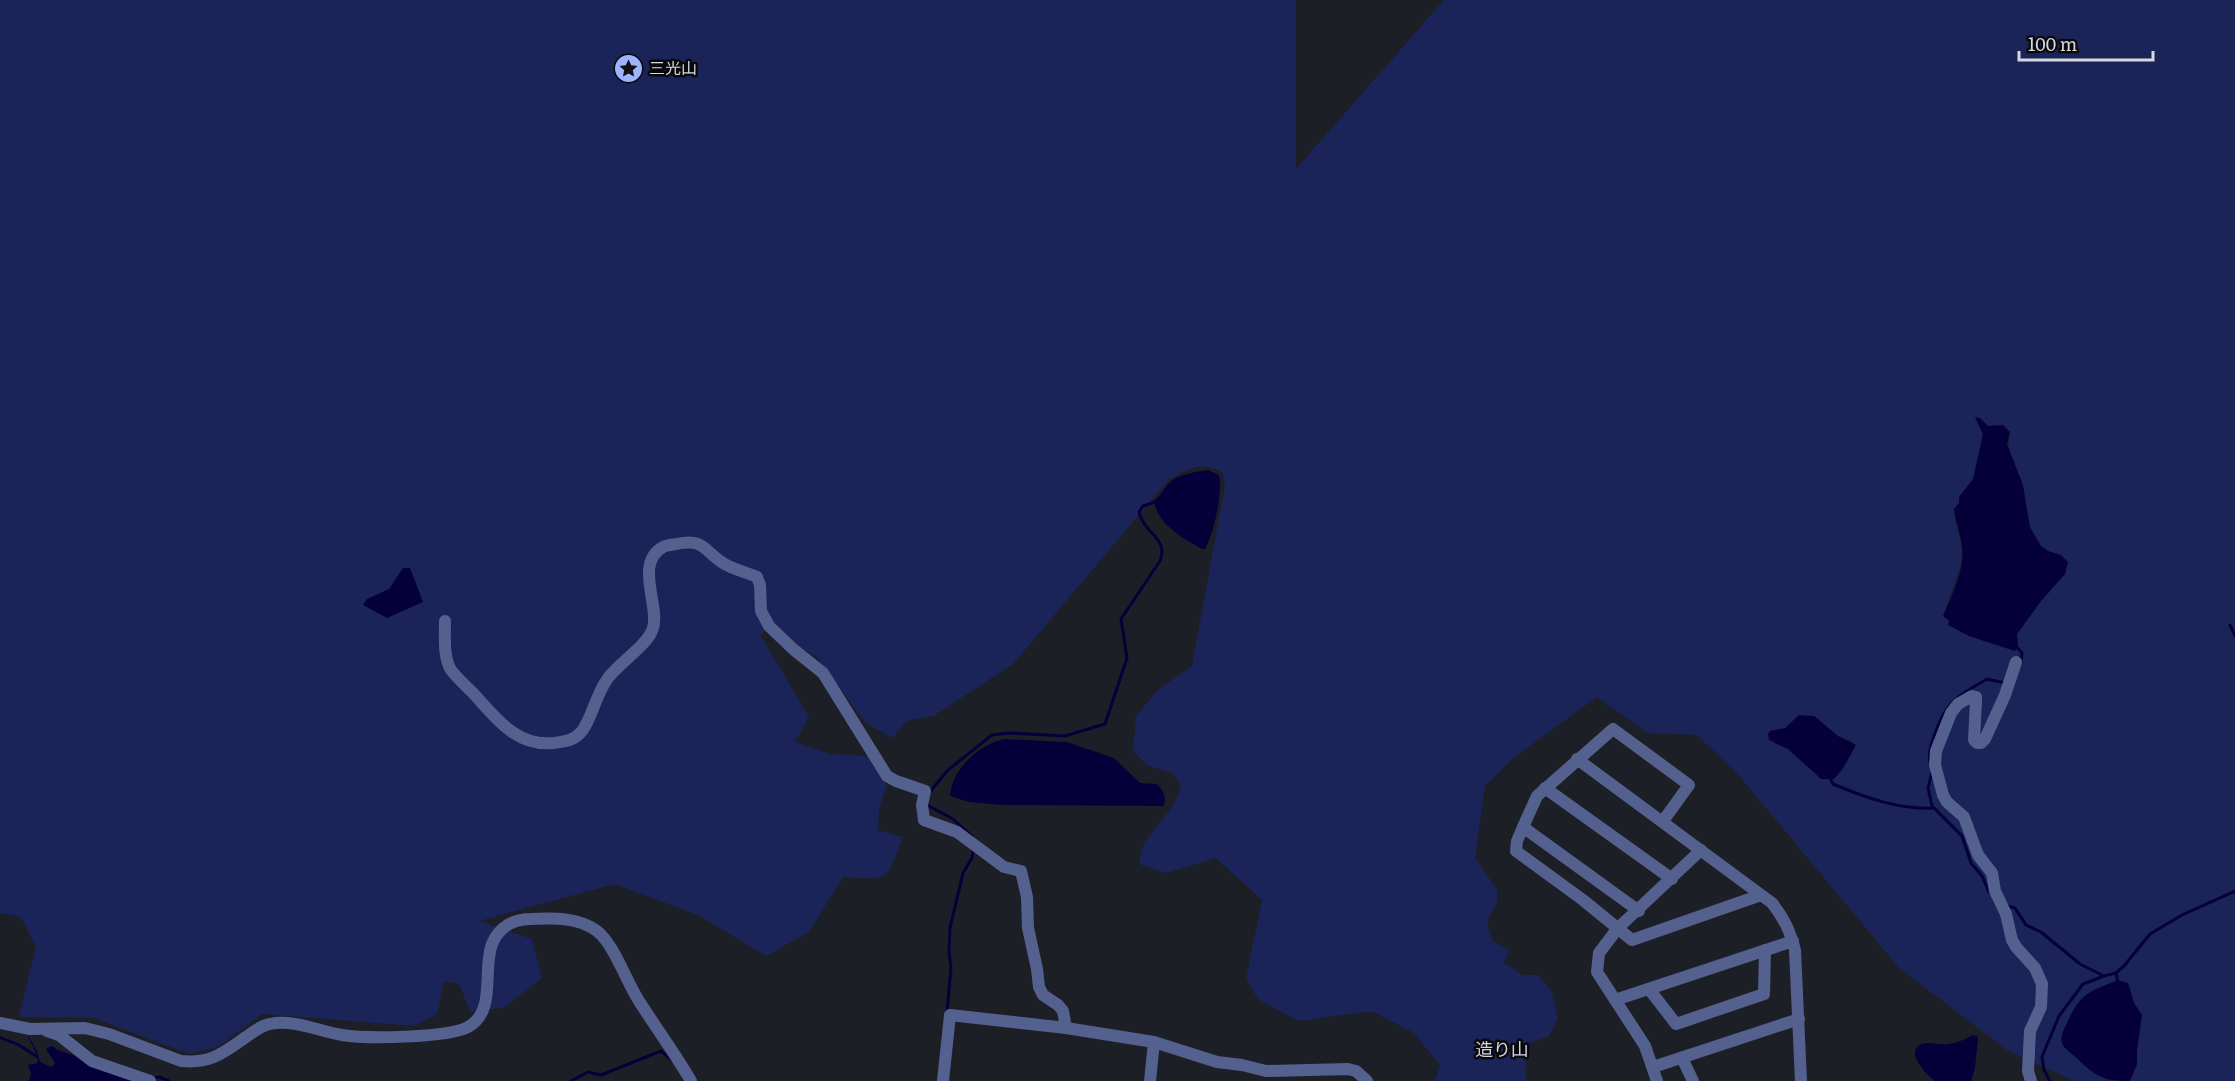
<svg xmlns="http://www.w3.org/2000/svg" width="2235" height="1081" viewBox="0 0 2235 1081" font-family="Literata,'Noto Sans JP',serif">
  <rect width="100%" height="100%" fill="#1d1f27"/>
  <path fill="#1b2458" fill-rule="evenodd" d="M0,0H1296V169L1444,0H2235V1081H2130L2137,1065V1050L2142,1015L2134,1003L2130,987L2063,1046L2086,1067L2109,1081H2074L2007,1050L1899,968L1736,772L1697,735L1648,733L1597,697L1513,758L1485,786L1475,857L1497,890V901L1487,922L1492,940L1509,950L1504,963L1523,975H1538L1551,990L1558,1018L1548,1037L1525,1044L1526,1081H1435L1440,1065L1414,1033L1372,1011L1298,1021L1258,999L1246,979L1262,900L1216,858L1166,873L1139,864L1144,843L1173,806L1181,786L1173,773L1148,766L1133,751L1136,716L1158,690L1192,666L1225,485L1223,473C1200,460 1190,469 1169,479L1013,664L935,715L907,721L892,738L865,722L816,656L796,646L774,625L760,635L809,717L795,742L831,754L868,756L887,785L879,808L878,830L902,837C887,882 889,880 843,877L809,932L766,956L698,915L615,884L479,921L532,939L542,978L503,1008L470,1011L459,984L444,981L437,1014L415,1026L262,1014L219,1046L189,1054L94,1018L19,1017L36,947L21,917L0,913ZM1980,418L1988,427L1996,424L2010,439C2005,449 2012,455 2015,465C2025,489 2024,526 2040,545C2048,554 2060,554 2068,562L2065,574L2041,601L2017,634L2018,644L2015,651L1969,636L1943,616L1962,562L1961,542L1955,521L1959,503L1973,480L1983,434L1977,423ZM1814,716L1838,736L1854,742L1799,758L1788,749L1775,744L1770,731L1785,728L1795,719Z"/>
  <g fill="#05003a">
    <path d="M1975,417L1980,418L1988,426L2003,425L2010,432L2007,444L2023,485L2030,527L2041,546L2048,551L2061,555L2068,562L2065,574L2041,601L2017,634L2018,644L2015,651L1969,636L1948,625L1949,621L1943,616C1950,599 1960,579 1962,561C1965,544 1956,526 1954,509L1959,503V497L1973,479L1983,434Z"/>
    <path d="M1208,470L1219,475C1223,493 1214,533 1205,549H1202C1184,539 1157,524 1154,501C1161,495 1164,488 1170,482C1179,474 1196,472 1208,470Z"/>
    <polygon points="403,568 410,568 423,602 387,618 363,605 367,599 389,589"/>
    <polygon points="1799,715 1814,716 1838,736 1856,745 1844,767 1834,779 1821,779 1788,749 1769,740 1768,734 1770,731 1785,728"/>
    <path d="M1004,739L1067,742L1114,758L1140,783L1157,784C1162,789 1168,798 1163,806H1156L1003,805L969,802L950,796C952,769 978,745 1004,739Z"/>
    <path d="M2118,980L2128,983L2134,1003L2142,1015L2137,1050V1064L2130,1081C2107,1081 2097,1078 2080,1061C2076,1056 2066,1051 2063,1045C2059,1038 2064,1029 2067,1023C2081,992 2089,992 2118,980Z"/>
    <polygon points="25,1030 37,1051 40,1062 52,1067 55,1063 46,1049 52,1046 58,1050 73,1055 94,1068 134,1081 29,1081 31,1073 28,1065 37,1063 38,1059 16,1045 0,1039 0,1036 20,1044 37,1055"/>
    <path d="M1972,1035L1977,1036L1978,1039L1975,1068L1971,1081H1935C1927,1075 1903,1051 1922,1044C1928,1042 1935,1044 1941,1044C1952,1045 1963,1041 1972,1035Z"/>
  </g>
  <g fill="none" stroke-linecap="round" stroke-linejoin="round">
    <g stroke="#05003a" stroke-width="3">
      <polyline points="2230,625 2235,636"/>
      <polyline points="2015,645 2022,653 2021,662"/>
      <path d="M1930,763C1928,751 1932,742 1936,731C1946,701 1961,694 1987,679L2005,683"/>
      <polyline points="1932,772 1928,788 1932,806 1962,836 1971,863 1982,876 1989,892"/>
      <path d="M1830,778L1833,784C1864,797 1899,810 1933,808"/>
      <path d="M929,793L948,770L992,735L1009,733L1065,736L1105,724L1127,658L1121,619L1160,561C1169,538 1144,534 1139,512L1143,506L1155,502"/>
      <polyline points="926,802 929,806 953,819 973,837"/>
      <polyline points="2007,906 2015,908 2026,925 2041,932 2080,964 2104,976 2116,973 2118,983"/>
      <polyline points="2116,973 2124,966 2150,934 2182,915 2235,891"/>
      <polyline points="947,1012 951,968 949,951 950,928 963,873 972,858 973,850"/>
      <polyline points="155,1078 159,1077 169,1081"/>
      <polyline points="571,1081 588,1072 601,1075 661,1051 672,1060"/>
      <polyline points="2050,1081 2044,1070 2042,1057 2059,1016 2083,984 2104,976"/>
    </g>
    <g stroke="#54618f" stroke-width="12">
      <path d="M445,621C445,635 443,657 451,670C457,678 466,686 473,693C496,718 516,747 554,743C566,741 574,741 582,731C592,718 596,694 608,678C619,663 649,644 653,628C660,606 634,563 663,547C667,545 672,545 676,544C704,538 703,550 723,563C734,570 746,572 757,577L760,585L761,611L769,626L793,649L823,673L887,776L896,781L925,791L922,805L924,820L957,832L1004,867L1021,871L1027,897L1028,928L1037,969L1039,987L1043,995L1058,1005L1063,1011L1066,1028"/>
      <polyline points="2016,662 2005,695 1985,739 1981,743 1977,743 1974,740 1976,701 1976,697 1972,696 1958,704 1951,713 1936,751 1935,765 1943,795 1947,802 1964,817 1978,855 1992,873 1995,891 2006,914 2012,940 2016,947 2035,968 2042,984 2041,1007 2030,1031 2028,1071 2031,1081"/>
      <path d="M1577,759L1772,903C1784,918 1790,931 1795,950L1801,1081"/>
      <polyline points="1545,788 1672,879"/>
      <polyline points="1523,827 1517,841 1516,851 1583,900 1632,940 1761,895"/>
      <polyline points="1639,911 1523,827 1537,796 1613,729 1689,785 1663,821"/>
      <polyline points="1649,989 1676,1024 1764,994 1765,950"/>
      <polyline points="1615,1000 1793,941"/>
      <path d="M0,1023L30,1029L85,1028L109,1034L181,1061C211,1064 223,1053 246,1037C254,1032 261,1025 270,1024C294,1019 318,1031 342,1035C366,1039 447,1038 468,1027C497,1011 482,970 492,944C499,927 513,919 531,919C553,918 578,917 597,931C614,944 627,983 639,1001C656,1028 675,1053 691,1081"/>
      <polyline points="47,1031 59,1035 92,1061 150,1081"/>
      <polyline points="1682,1058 1693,1081"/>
      <polyline points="1653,1067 1799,1019"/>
      <polyline points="943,1081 950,1015 1066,1028 1154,1042 1217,1062 1242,1065 1266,1071 1348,1069 1356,1071 1367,1081"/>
      <polyline points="1150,1081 1154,1042"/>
      <polyline points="1657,1081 1645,1046 1597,972 1599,953 1618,928 1701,850"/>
    </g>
  </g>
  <defs>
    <symbol id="sight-disc" viewBox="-11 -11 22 22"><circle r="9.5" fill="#9eb3fd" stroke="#08090d"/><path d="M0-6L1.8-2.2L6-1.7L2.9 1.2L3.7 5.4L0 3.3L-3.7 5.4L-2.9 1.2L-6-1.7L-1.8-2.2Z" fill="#111"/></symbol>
  </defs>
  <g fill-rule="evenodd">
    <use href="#sight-disc" x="612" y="52" width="33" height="33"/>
  </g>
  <g text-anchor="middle" stroke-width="5" stroke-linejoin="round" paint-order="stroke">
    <g font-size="16" fill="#d6d8dd" stroke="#08090d" text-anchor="start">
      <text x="649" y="74">三光山</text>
    </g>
    <g font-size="18" fill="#d2d5e0" stroke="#08090d">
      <text x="1502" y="1056">造り山</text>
    </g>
  </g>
  <path d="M2019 51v9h134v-9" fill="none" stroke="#d6d8dd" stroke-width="3"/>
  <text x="2028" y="51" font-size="18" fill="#d6d8dd" stroke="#08090d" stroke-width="4.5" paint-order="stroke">100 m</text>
</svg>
